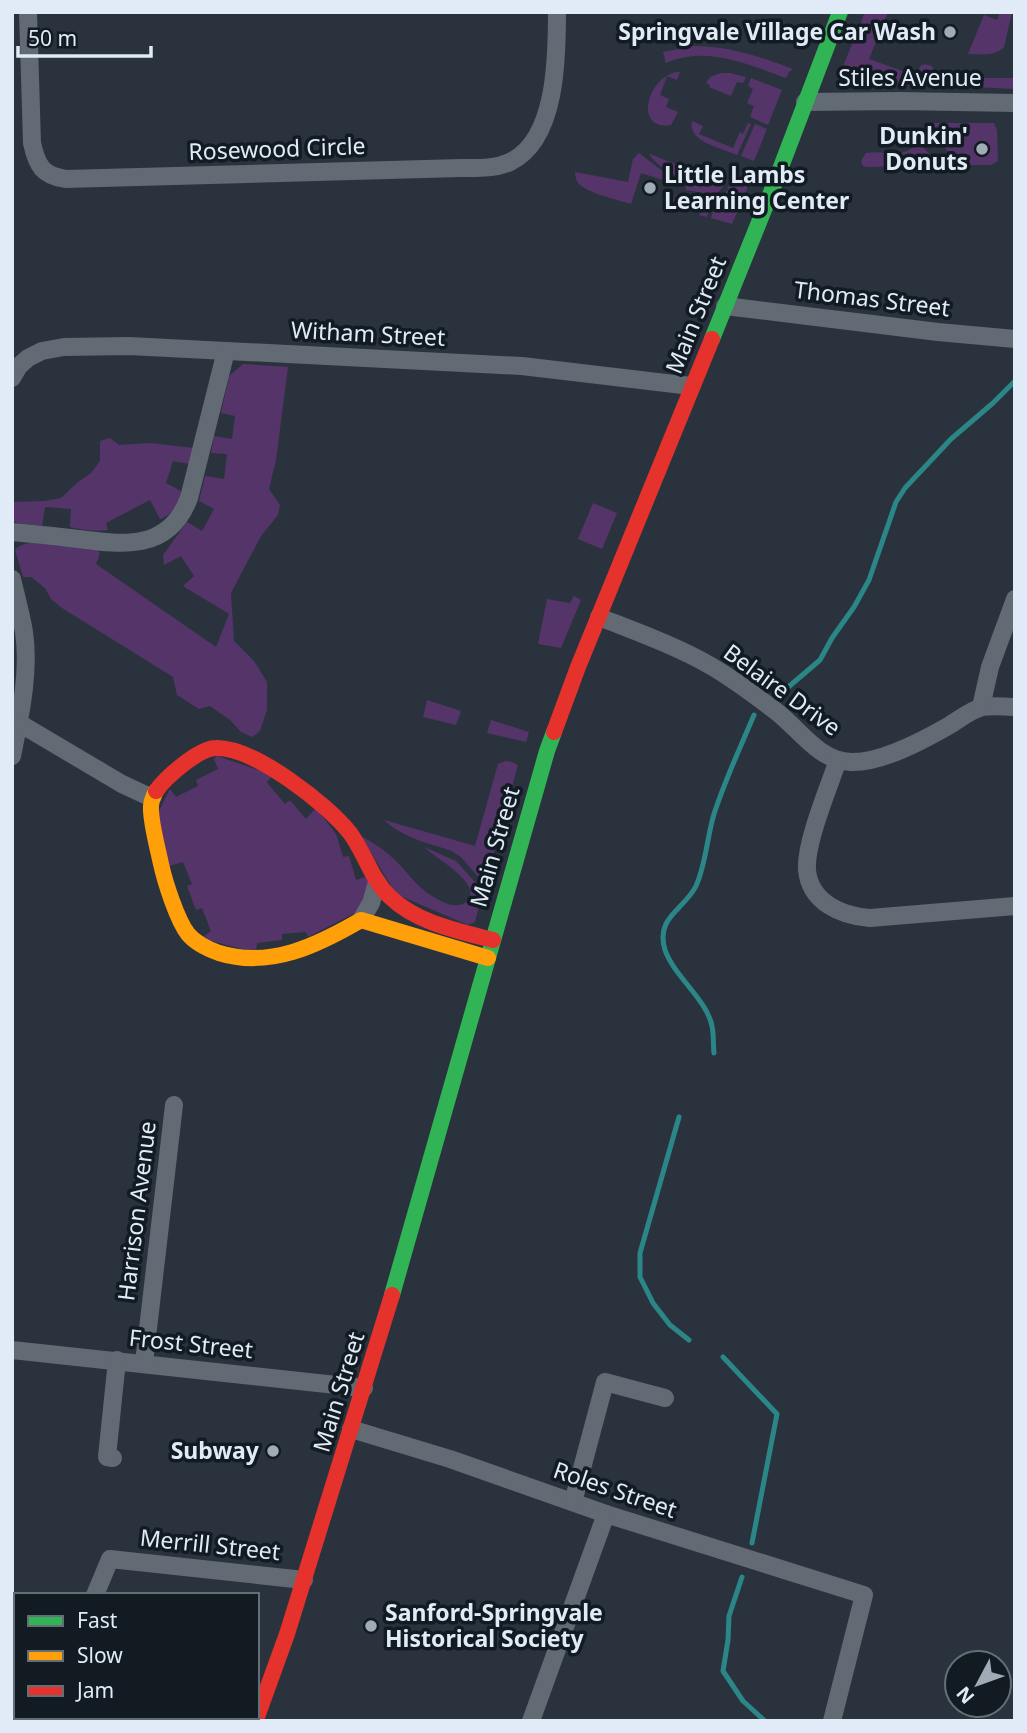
<svg xmlns="http://www.w3.org/2000/svg" width="1027" height="1733" viewBox="0 0 1027 1733" font-family="'Noto Sans',sans-serif">
  <rect width="100%" height="100%" fill="#2a333d"/>
  <g fill="#55346a">
    <path d="M865,12H888L869,59L916,76L921,65C938,61 937,78 927,86L860,85L849,78L844,71V64Z"/>
    <path d="M1000,12H1012L1004,47C995,57 980,54 968,54L984,15L997,20Z"/>
    <path d="M694,46C729,46 761,57 793,69L789,72L786,78C747,64 706,45 666,63L663,52Z"/>
    <path d="M676,72H680L677,80L667,76L660,95L669,99L666,107L678,112L671,125C635,131 645,80 676,72Z"/>
    <polygon points="721,73 730,73 746,77 743,83 737,82 731,96 709,87 710,85 706,83 710,77"/>
    <polygon points="751,78 782,90 768,125 750,117 754,106 747,103 753,89 748,86"/>
    <polygon points="984,78 1015,78 1015,89 971,87 975,80"/>
    <path d="M692,121L703,126L699,134L733,148L740,132L743,134L748,123L751,124L737,155C722,148 687,142 692,121Z"/>
    <polygon points="926,123 994,123 997,130 998,161 991,165 958,165"/>
    <polygon points="755,124 767,129 754,161 741,156"/>
    <path d="M919,143L940,165L867,167L863,166L861,162L862,159L866,153C889,149 897,162 919,143Z"/>
    <path d="M639,153L682,186L641,173L631,204C619,200 586,193 578,183C576,179 575,176 575,172L628,182L633,159Z"/>
    <path d="M649,154H650L725,184L716,195L686,190L685,180C672,174 657,166 649,154Z"/>
    <polygon points="737,175 748,178 747,189 732,224 711,218 716,203 727,191 732,178"/>
    <polygon points="685,194 712,200 707,217 699,215 701,211 673,201 676,195"/>
    <path d="M243,364L288,367L276,460L269,489L280,505L278,515L261,536L231,593L234,641L254,661L267,682V710L260,731L252,737L241,732L230,720L210,706L199,709L177,695L173,677L62,608L51,599L45,588L31,577H23L15,550C29,534 75,547 96,549L100,553L96,564L216,647L229,614L183,586L194,576L181,556L164,565L163,555L187,522L202,531L214,509L199,501L205,476L224,479L227,454L211,453L214,436L232,439L235,416L221,413L229,376Z"/>
    <path d="M110,438L119,445L150,443L194,448L189,464L173,461L166,483L183,492C178,503 173,515 160,519L150,500L106,523L108,530C95,532 83,530 70,527L71,509L45,507L42,526L17,523L12,521V502L44,501L61,498L77,483L91,473L100,461V441Z"/>
    <polygon points="593,503 617,513 602,549 578,539"/>
    <polygon points="574,596 581,600 561,648 538,644 547,599 570,603"/>
    <polygon points="427,700 461,711 456,725 423,717"/>
    <polygon points="491,720 529,732 526,742 487,733"/>
    <polygon points="217,756 273,775 267,782 269,785 285,804 290,800 306,819 316,808 336,834 343,857 349,856 356,880 365,877 369,878 359,911 308,937 306,932 282,934 282,940 257,943 256,953 201,938 211,931 202,908 196,910 187,886 192,884 183,862 169,866 158,813 170,789 176,797 198,786 196,780 218,769 214,759"/>
    <path d="M506,761L512,762L518,765L485,885L462,858L452,851C428,843 403,838 384,820L475,846L498,764Z"/>
    <path d="M361,836C374,843 386,851 397,862C408,873 418,888 432,896C438,899 445,904 452,905C464,907 475,899 469,887C462,872 436,858 424,847L456,861L483,891L475,922L468,925L396,894Z"/>
  </g>
  <g fill="none" stroke-linecap="round" stroke-linejoin="round">
    <g stroke="#2b8787" stroke-width="5">
      <polyline points="779,695 820,660 832,638 854,607 869,580 896,502 905,488 951,439 993,403 1015,381"/>
      <path d="M714,1053C713,1045 714,1035 712,1026C707,1000 674,976 665,950C655,917 684,910 696,886C706,864 707,837 714,814C725,780 740,748 754,715"/>
      <polyline points="679,1117 640,1253 640,1277 653,1303 670,1325 689,1340"/>
      <polyline points="723,1357 777,1414 752,1543"/>
      <polyline points="742,1577 729,1616 728,1640 723,1671 743,1701 765,1721"/>
    </g>
    <g stroke="#626a73" stroke-width="18">
      <path d="M28,12L32,143C37,166 43,176 66,179L461,168C477,168 495,169 510,162C557,140 557,56 557,12"/>
      <polyline points="805,102 898,101 1015,103"/>
      <polyline points="725,306 938,332 1015,339"/>
      <polyline points="12,378 19,366 28,358 42,351 64,347 129,346 522,366 691,386"/>
      <path d="M12,532C34,534 56,536 78,539C124,545 169,551 189,498L226,351"/>
      <path d="M12,579C16,596 21,614 24,632C30,673 20,716 12,756"/>
      <path d="M599,617C637,632 676,646 711,666C735,680 756,696 777,712C800,730 819,761 851,762C882,763 924,740 950,725C960,719 972,709 983,707C993,705 1005,707 1015,707"/>
      <polyline points="981,707 990,667 1015,599"/>
      <polyline points="19,723 122,784 152,798"/>
      <path d="M838,760C829,787 805,843 807,870C810,902 841,916 870,918L1015,906"/>
      <polyline points="361,920 371,903 377,882"/>
      <polyline points="12,1350 364,1388"/>
      <polyline points="144,1363 174,1105"/>
      <polyline points="351,1429 450,1459 606,1514 864,1595 832,1721"/>
      <polyline points="113,1458 107,1457 117,1360"/>
      <polyline points="573,1502 605,1382 665,1398"/>
      <polyline points="95,1595 110,1559 304,1580"/>
      <polyline points="41,1721 42,1717"/>
      <polyline points="531,1721 606,1514"/>
    </g>
    <g stroke="#30b455" stroke-width="16">
      <polyline points="712,339 776,180 840,12"/>
      <polyline points="392,1295 547,751 554,732"/>
    </g>
    <path stroke="#ff9f0a" stroke-width="16" d="M156,791C154,795 151,801 151,806C150,821 158,849 161,864C165,882 177,920 188,934C196,944 208,949 219,953C270,969 318,945 361,920L488,958"/>
    <g stroke="#e5322d" stroke-width="16">
      <polyline points="554,732 578,667 712,339"/>
      <path d="M156,791C166,777 199,748 216,748C254,747 327,804 350,833C365,853 371,879 390,897C417,923 458,931 493,940"/>
      <polyline points="257,1717 287,1634 392,1295"/>
    </g>
  </g>
  <g fill="#a0abb6" stroke="#121a22" stroke-width="2.5">
    <circle cx="950" cy="32" r="7"/>
    <circle cx="982" cy="149" r="7"/>
    <circle cx="650" cy="188" r="7"/>
    <circle cx="273" cy="1451" r="7"/>
    <circle cx="371" cy="1626" r="7"/>
  </g>
  <g text-anchor="middle" stroke-width="7" stroke-linejoin="round" paint-order="stroke">
    <g font-size="23" font-weight="bold" fill="#e0ebf7" stroke="#121a22" text-anchor="end">
      <text x="936" y="40">Springvale Village Car Wash</text>
      <text x="968" y="144">Dunkin'<tspan x="968" dy="26">Donuts</tspan></text>
      <text x="664" y="183" text-anchor="start">Little Lambs<tspan x="664" dy="26">Learning Center</tspan></text>
      <text x="259" y="1459">Subway</text>
      <text x="385" y="1621" text-anchor="start">Sanford-Springvale<tspan x="385" dy="26">Historical Society</tspan></text>
    </g>
    <g font-size="23" fill="#e0ebf7" stroke="#121a22">
      <text x="910" y="86">Stiles Avenue</text>
      <text transform="translate(277 149) rotate(-2)" y="8">Rosewood Circle</text>
      <text transform="translate(872 299) rotate(7)" y="8">Thomas Street</text>
      <text transform="translate(696 315) rotate(-68)" y="8">Main Street</text>
      <text transform="translate(368 334) rotate(3)" y="8">Witham Street</text>
      <text transform="translate(782 690) rotate(36)" y="8">Belaire Drive</text>
      <text transform="translate(495 847) rotate(-74)" y="8">Main Street</text>
      <text transform="translate(137 1211) rotate(-83)" y="8">Harrison Avenue</text>
      <text transform="translate(191 1344) rotate(6)" y="8">Frost Street</text>
      <text transform="translate(339 1392) rotate(-73)" y="8">Main Street</text>
      <text transform="translate(615 1490) rotate(19)" y="8">Roles Street</text>
      <text transform="translate(210 1545) rotate(6)" y="8">Merrill Street</text>
    </g>
  </g>
  <rect width="1027" height="1733" fill="none" stroke="#e0ebf7" stroke-width="28"/>
  <rect x="14" y="1593" width="245" height="126" fill="#121a22" stroke="#646e77" stroke-width="2"/>
  <rect x="28" y="1616" width="35" height="10" fill="#30b455" stroke="#646e77" stroke-width="2"/>
  <text x="77" y="1628" font-size="21" fill="#e0ebf7">Fast</text>
  <rect x="28" y="1651" width="35" height="10" fill="#ff9f0a" stroke="#646e77" stroke-width="2"/>
  <text x="77" y="1663" font-size="21" fill="#e0ebf7">Slow</text>
  <rect x="28" y="1686" width="35" height="10" fill="#e5322d" stroke="#646e77" stroke-width="2"/>
  <text x="77" y="1698" font-size="21" fill="#e0ebf7">Jam</text>
  <g transform="translate(978 1684) rotate(229)"><circle r="33" fill="#121a22" stroke="#646e77" stroke-width="2"/>
  <path d="M0-5L12 26L0 18L-12 26Z" fill="#a0abb6"/>
  <text y="-10" font-size="19" font-weight="bold" text-anchor="middle" fill="#e0ebf7">N</text>
  </g>
  <path d="M18 46v10h133v-10" fill="none" stroke="#e0ebf7" stroke-width="3.5"/>
  <text x="28" y="46" font-size="21" fill="#e0ebf7" stroke="#121a22" stroke-width="5" paint-order="stroke">50 m</text>
</svg>
